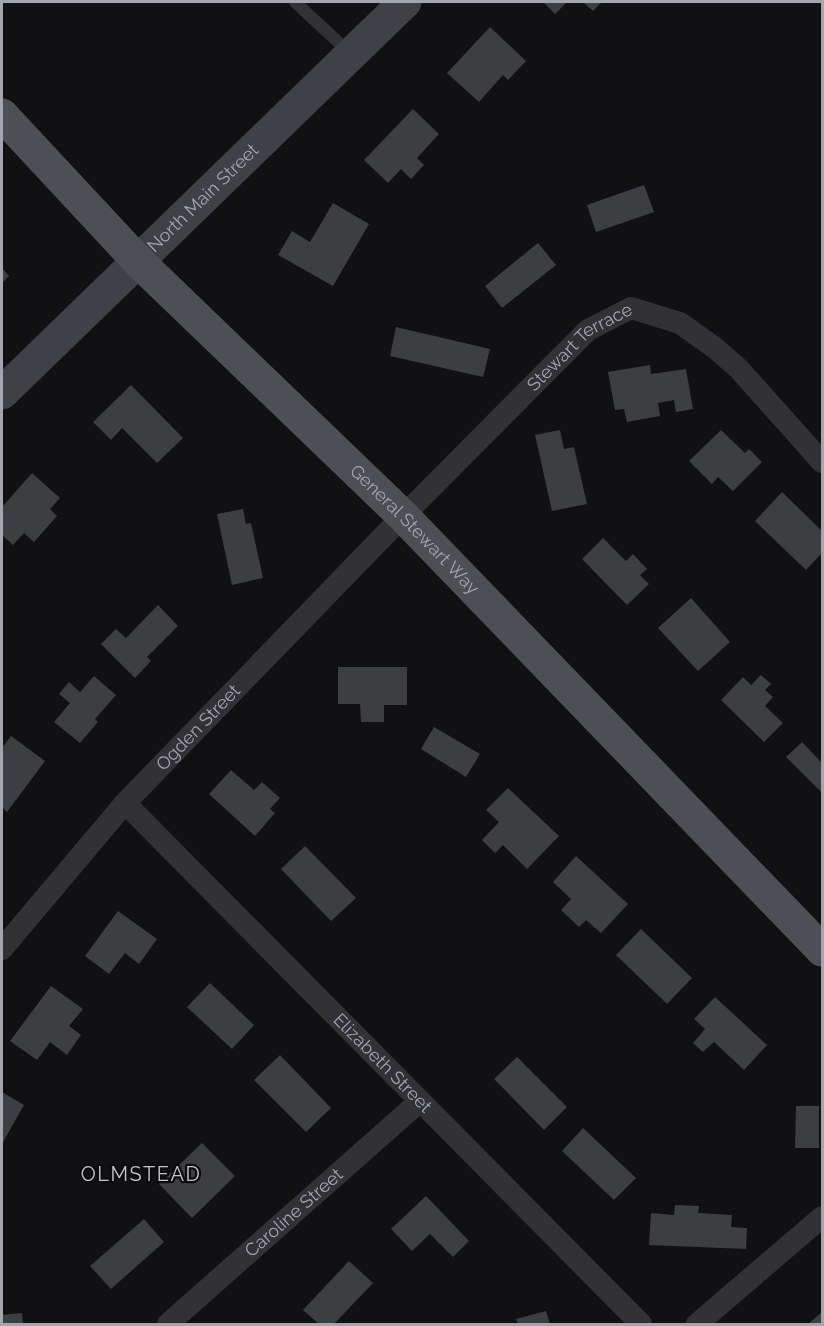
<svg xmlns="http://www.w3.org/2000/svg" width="824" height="1326" viewBox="0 0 824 1326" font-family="Raleway,sans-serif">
  <rect width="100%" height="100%" fill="#111012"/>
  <g fill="#3d3e42">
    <polygon points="543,2 567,2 555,14"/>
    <polygon points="583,2 602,2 593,11"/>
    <polygon points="490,27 526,61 508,80 503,75 479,102 447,73"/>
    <polygon points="413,109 439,134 417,158 424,165 411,179 401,169 388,183 364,160"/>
    <polygon points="644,185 654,212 596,232 587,205"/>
    <polygon points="333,203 369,224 333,286 278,255 292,231 310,242"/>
    <polygon points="538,243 556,265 502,308 485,286"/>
    <polygon points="2,268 9,276 2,283"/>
    <polygon points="396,327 490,349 483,377 390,356"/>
    <polygon points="650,365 651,374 686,369 693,409 676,412 674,400 658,403 660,416 627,422 624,409 615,410 608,372"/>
    <polygon points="131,385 183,438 157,463 122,428 111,440 93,422"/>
    <polygon points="560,430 564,449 574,447 587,504 552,511 535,435"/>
    <polygon points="721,430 745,453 749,449 762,462 733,491 718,477 712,484 689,461"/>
    <polygon points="32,473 60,498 50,509 57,516 34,542 24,533 13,545 2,535 2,507"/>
    <polygon points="782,492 822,531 822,553 806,570 755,521"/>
    <polygon points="243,509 246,524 251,523 263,578 232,585 217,514"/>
    <polygon points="603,538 626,561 633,554 647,569 640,575 649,584 627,605 582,559"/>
    <polygon points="691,598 730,642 698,671 658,628"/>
    <polygon points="158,605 178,626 147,657 151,661 135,678 101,644 116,629 126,638"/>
    <polygon points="338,667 407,667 407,705 384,705 384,722 361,722 360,704 338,704"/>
    <polygon points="761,675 771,684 765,690 773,697 765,706 783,723 764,742 721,700 743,677 751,685"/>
    <polygon points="94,676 116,695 95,719 98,722 80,743 54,722 70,703 59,694 69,682 80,692"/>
    <polygon points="434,727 480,754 466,777 421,749"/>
    <polygon points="11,736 45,761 7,812 2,807 2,748"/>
    <polygon points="802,742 822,763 822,793 786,757"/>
    <polygon points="231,770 254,790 262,782 280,798 270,809 275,813 255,836 209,794"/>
    <polygon points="508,788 559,836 527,869 503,845 495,853 482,840 499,822 486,810"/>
    <polygon points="305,846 356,898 331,921 281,869"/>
    <polygon points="576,856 628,904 601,933 586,920 579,927 561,910 571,899 553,882"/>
    <polygon points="118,911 157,939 139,964 125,953 109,974 85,956"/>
    <polygon points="641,929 692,978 667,1004 616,955"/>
    <polygon points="210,983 254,1025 232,1049 187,1007"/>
    <polygon points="51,986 83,1009 69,1026 81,1035 67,1055 50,1042 37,1060 10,1041"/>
    <polygon points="715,997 767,1045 744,1070 714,1042 703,1052 693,1043 705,1029 694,1019"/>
    <polygon points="280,1055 331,1108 306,1132 254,1080"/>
    <polygon points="517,1057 567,1107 544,1130 494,1079"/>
    <polygon points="2,1092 24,1105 2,1144"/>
    <polygon points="796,1106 819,1106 819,1148 795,1148"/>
    <polygon points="583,1128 636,1178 614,1200 562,1151"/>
    <polygon points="202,1143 235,1176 192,1218 159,1184"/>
    <polygon points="426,1196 469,1241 453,1257 430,1234 412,1251 391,1229"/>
    <polygon points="675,1205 699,1206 698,1213 732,1215 731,1227 747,1228 746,1249 649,1245 651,1213 674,1215"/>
    <polygon points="144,1219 164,1242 111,1289 90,1266"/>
    <polygon points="349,1261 373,1283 334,1324 319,1324 303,1310"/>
    <polygon points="546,1311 550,1324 518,1324 516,1319"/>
    <polygon points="822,1312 822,1324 808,1324"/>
    <polygon points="22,1313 23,1324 2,1324 2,1315"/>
  </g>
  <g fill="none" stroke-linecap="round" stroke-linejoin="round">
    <polyline stroke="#323236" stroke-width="12" points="295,2 350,53"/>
    <g stroke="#323236" stroke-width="22">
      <path id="s1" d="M125,803L641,1324"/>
      <path id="s2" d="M2,949L125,803L403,516L588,330L631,308L680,323L715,348L738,368L822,462"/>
      <path id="s3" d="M168,1324L419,1102"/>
      <polyline points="697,1324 822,1217"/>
    </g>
    <path stroke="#404146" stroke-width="33" id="s4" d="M2,393L405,2"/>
    <path stroke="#4e4e55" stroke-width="33" id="s5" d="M2,115L138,261L403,516L822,950"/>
  </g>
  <g text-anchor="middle" stroke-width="4.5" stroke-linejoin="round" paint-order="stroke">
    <g font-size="18" fill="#a3a5b1" stroke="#0c0c0d">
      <text dy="6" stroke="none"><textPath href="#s4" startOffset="280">North Main Street</textPath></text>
      <text dy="6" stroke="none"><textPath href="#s2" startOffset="836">Stewart Terrace</textPath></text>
      <text dy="6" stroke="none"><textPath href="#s5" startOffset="585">General Stewart Way</textPath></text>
      <text dy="6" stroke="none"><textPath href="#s2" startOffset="296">Ogden Street</textPath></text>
      <text dy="6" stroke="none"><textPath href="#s1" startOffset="366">Elizabeth Street</textPath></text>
      <text dy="6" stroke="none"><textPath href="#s3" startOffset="168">Caroline Street</textPath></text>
    </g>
    <g font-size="20" letter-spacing="1.5" fill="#c4c4ce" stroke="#0c0c0d">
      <text x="141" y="1181">OLMSTEAD</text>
    </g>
  </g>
  <rect width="824" height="1326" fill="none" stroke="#a3a5b1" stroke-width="6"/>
</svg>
